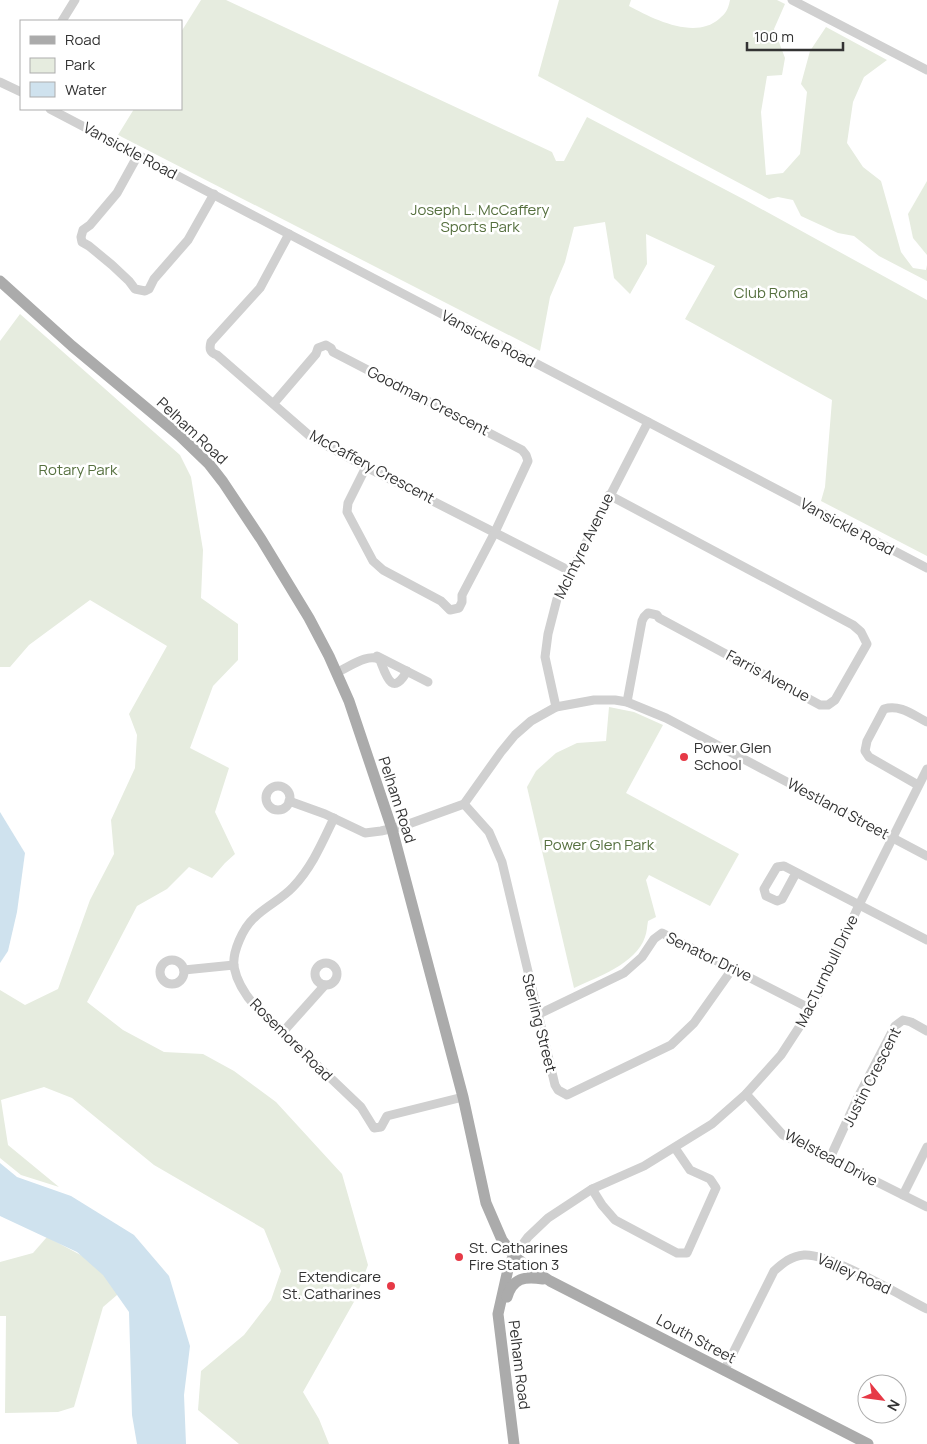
<svg xmlns="http://www.w3.org/2000/svg" width="927" height="1444" viewBox="0 0 927 1444" font-family="Manrope,sans-serif">
  <rect width="100%" height="100%" fill="#fff"/>
  <g fill="#e6ecdf">
    <polygon points="201,0 226,0 552,152 556,161 564,161 587,117 745,200 927,300 927,556 821,501 825,487 832,400 685,319 715,266 646,234 647,264 630,294 614,278 605,222 574,227 565,262 550,297 540,351 118,135 134,109 181,109 181,32"/>
    <path d="M559,0H631L629,6C653,19 695,40 719,19C726,13 728,10 730,0H777L785,4L774,29L785,58L782,75L767,76L761,112L766,175L783,173L800,154L807,92L801,84L810,51L826,27L887,60L864,77L853,102L847,143L863,167L881,181L901,252L913,268L926,270L927,265V281L879,256L854,236L838,233L801,216L793,200L778,197L769,199L538,76Z"/>
    <polygon points="927,181 927,255 913,238 908,214"/>
    <polygon points="20,314 180,455 191,477 203,550 201,598 238,624 238,660 213,686 190,748 229,768 215,812 235,854 225,863 212,878 189,867 167,889 137,906 87,1002 123,1030 164,1052 203,1054 234,1071 276,1102 342,1174 368,1265 355,1300 303,1392 319,1419 329,1444 239,1444 198,1410 201,1371 244,1335 271,1300 281,1271 264,1229 154,1165 72,1098 44,1087 1,1100 8,1145 59,1187 21,1175 0,1158 0,990 25,1005 58,989 90,900 114,854 111,820 135,768 137,735 129,714 167,646 90,600 29,645 10,667 0,667 0,341"/>
    <path d="M609,707L634,712L663,725L626,793L739,854L710,906L649,875L646,880L656,917L648,921C647,926 647,932 645,937C636,964 597,977 574,988L527,787L536,771L556,753L577,743L606,741Z"/>
    <polygon points="47,1237 103,1267 124,1289 103,1307 74,1407 58,1412 5,1413 6,1316 0,1316 0,1262 33,1253"/>
  </g>
  <g fill="#cfe2ee">
    <polygon points="0,812 25,853 17,912 8,951 0,963"/>
    <polygon points="0,1163 17,1177 71,1196 134,1235 169,1276 190,1346 184,1395 186,1444 137,1444 132,1415 129,1312 103,1275 77,1252 0,1216"/>
  </g>
  <g fill="none" stroke-linecap="round" stroke-linejoin="round">
    <g stroke="#d0d0d0" stroke-width="9">
      <polyline points="792,0 927,70"/>
      <polyline points="62,21 75,0"/>
      <polyline points="0,82 21,92"/>
      <polyline points="50,109 927,568"/>
      <polyline points="138,155 117,193 90,225 83,230 81,237 82,242 89,246 112,265 129,281 135,289 145,291 149,289 154,279 188,240 214,194"/>
      <path d="M289,234L260,288L211,342C209,349 210,353 217,355L311,437L366,467L570,571"/>
      <polyline points="274,403 316,354 318,348 326,345 331,348 333,352 522,450 526,455 528,461 495,532 462,595 462,602 459,608 450,610 441,601 383,570 373,561 347,512 348,503 366,467"/>
      <polyline points="609,495 853,625 861,632 867,644 835,700 828,705 820,705 659,618 657,615 648,613 644,617 642,621 627,702"/>
      <polyline points="377,656 428,682"/>
      <path d="M337,672C348,668 368,652 380,660C386,675 392,698 407,671"/>
      <polyline points="556,707 545,657 548,634 557,599 648,422"/>
      <path d="M918,785L869,757L865,751L867,741L884,709C900,704 913,715 927,722"/>
      <circle cx="278" cy="798" r="12"/>
      <polyline points="289,801 325,814 365,833 381,831 403,826 464,804 501,752 515,735 531,721 556,707 594,700 615,700 627,702 666,718 927,856"/>
      <polyline points="464,804 489,832 502,862 555,1085 558,1090 567,1095 671,1045 694,1023 733,968"/>
      <path d="M334,818C322,843 312,867 293,887C282,899 266,906 254,918C243,928 232,952 234,967C237,982 246,996 256,1007L361,1107L374,1128L381,1127L387,1116L463,1097"/>
      <polyline points="796,873 782,899 777,901 766,896 764,889 777,867 784,866 927,940"/>
      <circle cx="172" cy="972" r="12"/>
      <circle cx="326" cy="974" r="11"/>
      <polyline points="184,970 234,965"/>
      <polyline points="537,1015 624,973 642,957 654,939 662,933 811,1009"/>
      <polyline points="282,1033 325,985"/>
      <polyline points="746,1094 783,1135 927,1207"/>
      <polyline points="830,1158 858,1097 895,1026 903,1020 911,1022 927,1031"/>
      <polyline points="592,1189 602,1205 615,1220 677,1253 687,1253 716,1188 710,1179 690,1170 675,1148"/>
      <polyline points="903,1195 927,1147"/>
      <polyline points="514,1256 528,1237 548,1218 592,1189 644,1166 712,1124 746,1094 781,1055 811,1009 859,905 927,769"/>
      <path d="M724,1371L774,1271C783,1263 791,1256 804,1255C830,1253 901,1296 927,1309"/>
    </g>
    <g stroke="#ababab" stroke-width="11">
      <polyline points="0,281 72,346 180,436 209,464 223,482 261,539 309,618 329,656 349,701 392,829 463,1097 486,1203 502,1240 514,1256 527,1266 550,1281 868,1444"/>
      <polyline points="514,1256 509,1265 498,1314 514,1444"/>
      <path d="M507,1297C513,1278 524,1276 543,1279"/>
    </g>
  </g>
  <g fill="#e63946" stroke="#fff" stroke-width="2">
    <circle cx="684" cy="757" r="5"/>
    <circle cx="459" cy="1257" r="5"/>
    <circle cx="391" cy="1286" r="5"/>
  </g>
  <g text-anchor="middle" stroke-width="5" stroke-linejoin="round" paint-order="stroke">
    <g font-size="15" fill="#333" stroke="#fff">
      <text transform="translate(130 151) rotate(28)" y="5">Vansickle Road</text>
      <text transform="translate(488 339) rotate(28)" y="5">Vansickle Road</text>
      <text transform="translate(428 401) rotate(27)" y="5">Goodman Crescent</text>
      <text transform="translate(192 431) rotate(43)" y="5">Pelham Road</text>
      <text transform="translate(372 467) rotate(28)" y="5">McCaffery Crescent</text>
      <text transform="translate(847 527) rotate(28)" y="5">Vansickle Road</text>
      <text transform="translate(584 546) rotate(-64)" y="5">McIntyre Avenue</text>
      <text transform="translate(768 676) rotate(28)" y="5">Farris Avenue</text>
      <text transform="translate(397 800) rotate(72)" y="5">Pelham Road</text>
      <text transform="translate(838 809) rotate(28)" y="5">Westland Street</text>
      <text transform="translate(709 957) rotate(26)" y="5">Senator Drive</text>
      <text transform="translate(827 971) rotate(-64)" y="5">MacTurnbull Drive</text>
      <text transform="translate(539 1023) rotate(76)" y="5">Sterling Street</text>
      <text transform="translate(291 1040) rotate(45)" y="5">Rosemore Road</text>
      <text transform="translate(872 1077) rotate(-63)" y="5">Justin Crescent</text>
      <text transform="translate(831 1158) rotate(28)" y="5">Welstead Drive</text>
      <text transform="translate(854 1274) rotate(24)" y="5">Valley Road</text>
      <text transform="translate(696 1339) rotate(28)" y="5">Louth Street</text>
      <text transform="translate(519 1365) rotate(83)" y="5">Pelham Road</text>
    </g>
    <g font-size="15" fill="#56703f" stroke="#fff">
      <text x="480" y="215">Joseph L. McCaffery<tspan x="480" dy="17">Sports Park</tspan></text>
      <text x="771" y="298">Club Roma</text>
      <text x="78" y="475">Rotary Park</text>
      <text x="599" y="850">Power Glen Park</text>
    </g>
    <g font-size="15" fill="#333" stroke="#fff" text-anchor="start">
      <text x="694" y="753">Power Glen<tspan x="694" dy="17">School</tspan></text>
      <text x="469" y="1253">St. Catharines<tspan x="469" dy="17">Fire Station 3</tspan></text>
      <text x="381" y="1282" text-anchor="end">Extendicare<tspan x="381" dy="17">St. Catharines</tspan></text>
    </g>
  </g>
  <rect x="20" y="20" width="162" height="90" fill="#ffffff" stroke="#adadad"/>
  <rect x="30" y="36" width="25" height="8" fill="#ababab" stroke="#adadad"/>
  <text x="65" y="45" font-size="15" fill="#333333">Road</text>
  <rect x="30" y="58" width="25" height="15" fill="#e6ecdf" stroke="#adadad"/>
  <text x="65" y="70" font-size="15" fill="#333333">Park</text>
  <rect x="30" y="82" width="25" height="15" fill="#cfe2ee" stroke="#adadad"/>
  <text x="65" y="95" font-size="15" fill="#333333">Water</text>
  <g transform="translate(882 1399) rotate(119)"><circle r="24" fill="#ffffff" stroke="#adadad"/>
  <path d="M0-4L9 19L0 12L-9 19Z" fill="#e63946"/>
  <text y="-8" font-size="14" font-weight="bold" text-anchor="middle" fill="#333333">N</text>
  </g>
  <path d="M747 42v8h96v-8" fill="none" stroke="#333333" stroke-width="2.5"/>
  <text x="754" y="42" font-size="15" fill="#333333" stroke="#ffffff" stroke-width="4" paint-order="stroke">100 m</text>
</svg>
